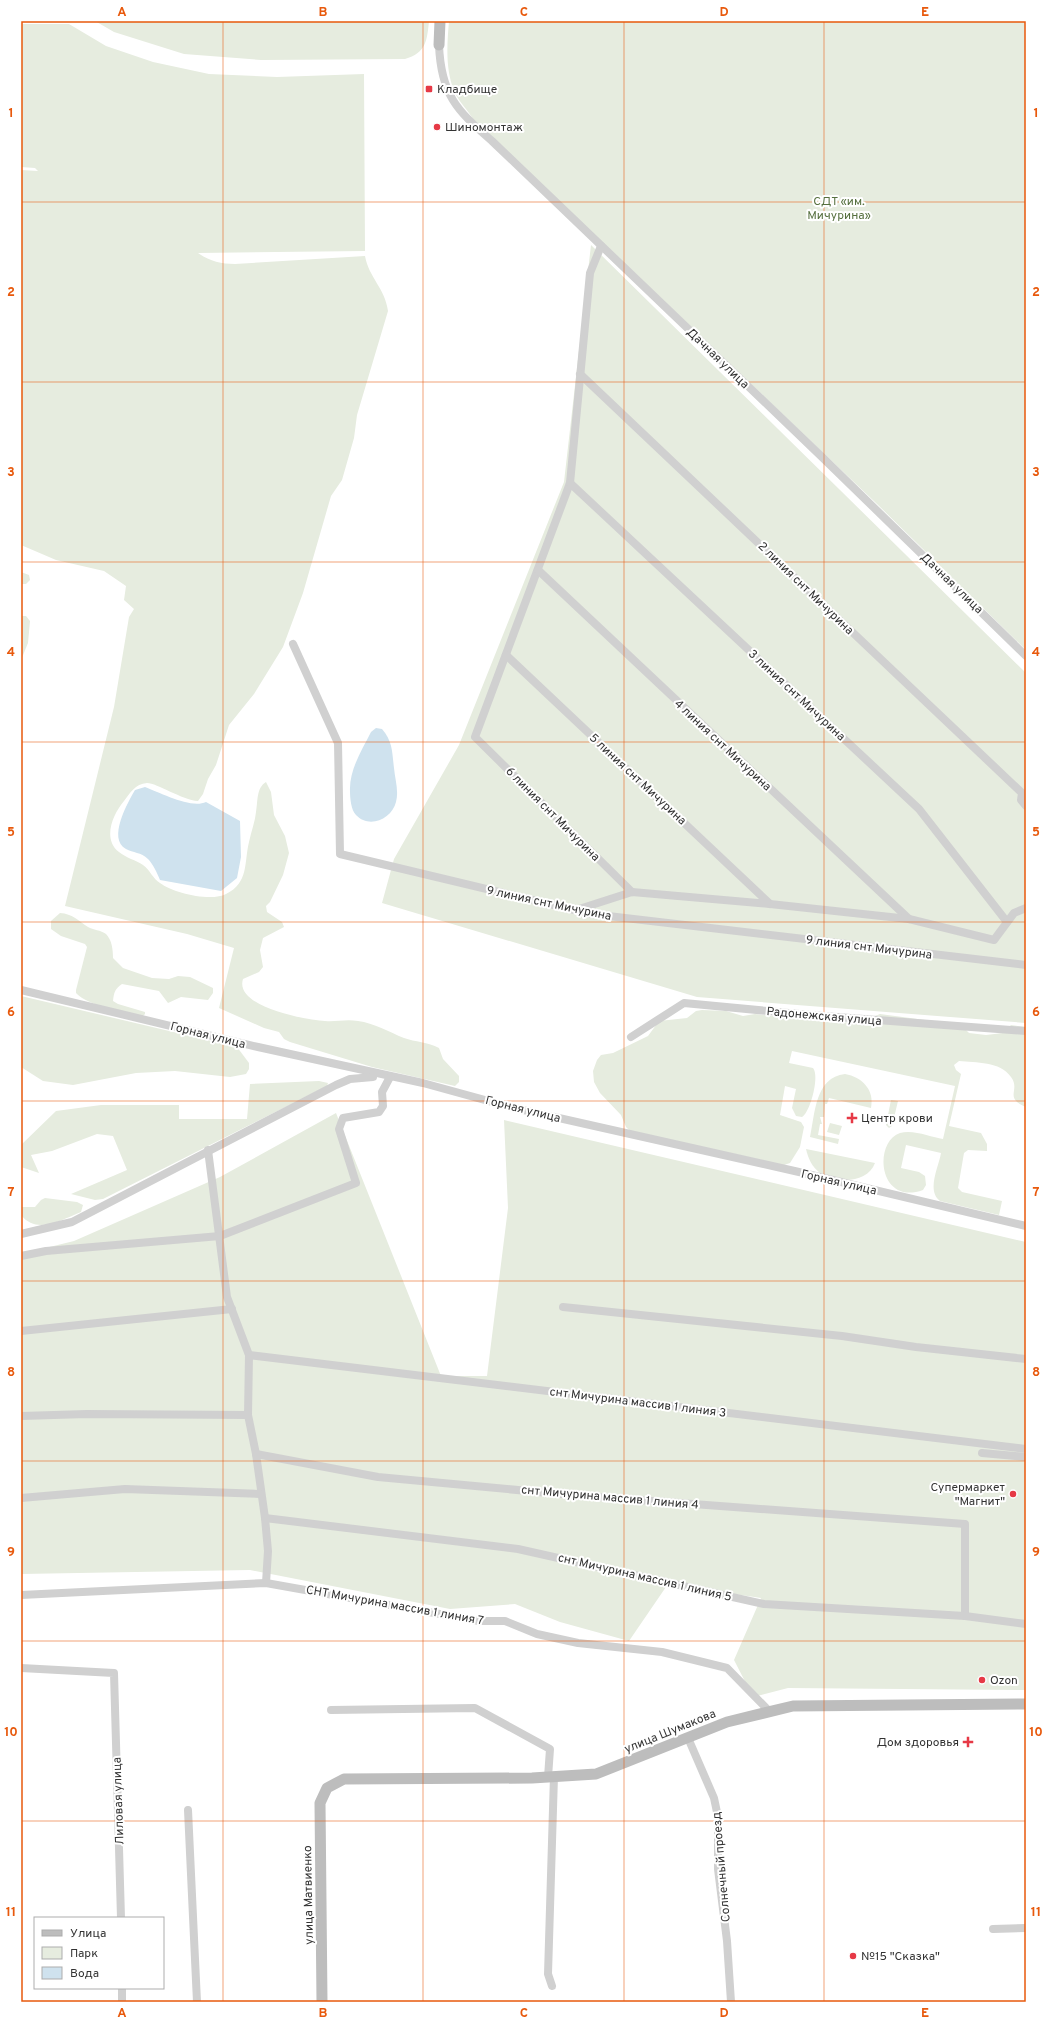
<svg xmlns="http://www.w3.org/2000/svg" width="1047" height="2023" viewBox="0 0 1047 2023" font-family="Overpass,sans-serif">
  <rect width="100%" height="100%" fill="#fff"/>
  <g fill="#e6ecdf">
    <path d="M95,21H429C427,41 426,53 405,59L261,60L184,54L114,32Z"/>
    <path d="M449,21H1026V650L877,504L473,119C468,110 459,102 455,93C445,70 447,45 449,21Z"/>
    <path d="M21,24H69L106,46L153,62L209,74L277,77L364,74L365,251L198,253C209,261 221,264 235,264L365,256C369,278 385,288 388,311L357,415L354,438L342,480L331,496L303,593L283,647L254,694L229,725L216,765L208,779L203,794L198,801C182,800 157,783 147,783C135,784 130,793 124,801C113,814 102,839 119,852C126,858 136,860 143,865C150,870 153,879 160,883C173,893 211,902 226,894C249,883 244,862 249,842C251,832 255,822 256,812C258,802 256,788 266,782L271,792L274,815L285,836L289,853L283,875L270,902L266,906L267,912L282,922L284,927L263,938L260,950L263,967L259,972L243,979C234,1007 306,1020 325,1021C336,1022 346,1019 358,1021C374,1023 389,1032 404,1038C415,1042 428,1042 439,1048L443,1059L459,1076V1082L455,1086L372,1067L290,1042L284,1039L279,1032L264,1028L219,1008L234,948L187,934L65,906L114,707L129,617L134,609L124,600L126,586L104,571L56,560L21,545V170L38,171L35,168L21,167Z"/>
    <polygon points="591,245 1026,673 1026,1023 697,997 382,903 394,859 459,745 564,482"/>
    <polygon points="21,572 29,575 30,580 26,584 21,584"/>
    <polygon points="21,616 26,616 30,621 28,643 21,660"/>
    <path d="M60,913C73,914 77,920 88,927C93,930 101,930 106,934C112,940 113,950 113,958L123,968L152,978L169,979L178,976L190,977L213,988V993L208,1000L181,997L168,1003L159,991L122,984C115,989 114,992 113,1001L118,1004L145,1012V1014L143,1016C126,1012 87,1006 76,993V990L87,947L85,944L61,936L51,929V921Z"/>
    <polygon points="21,996 237,1047 249,1063 249,1069 246,1074 230,1077 175,1071 136,1073 73,1085 43,1081 21,1067"/>
    <path d="M702,1010L726,1011L743,1016L755,1014L838,1023L863,1021L880,1014L955,1024L961,1025L969,1033L986,1035L1003,1033L1011,1025L1026,1027V1107C1003,1098 1021,1090 1011,1077C1000,1061 976,1063 959,1061L954,1065L956,1070L961,1074L949,1126L981,1133L987,1144V1151L968,1150L964,1153L958,1188L962,1192L1002,1201L999,1215L940,1201C926,1191 939,1166 941,1153L906,1145L901,1168L919,1172L925,1176L926,1185L923,1190C878,1206 873,1142 900,1133C913,1129 931,1137 943,1139L955,1086L792,1051L789,1063L813,1068C820,1076 810,1113 802,1117L796,1116L792,1108L796,1089L785,1086L780,1115L801,1122L804,1127L800,1147L790,1163L784,1165L630,1131L626,1127L621,1115L600,1093L594,1082L593,1071L597,1060L601,1055L613,1053L648,1036L659,1021L687,1018L696,1011Z"/>
    <path d="M845,1074C862,1077 875,1090 871,1108L829,1098L827,1104H825L824,1117H820L822,1124H820L818,1135L839,1139L838,1144L810,1137C815,1114 815,1077 845,1074Z"/>
    <polygon points="319,1081 328,1083 327,1086 103,1199 95,1200 71,1194 127,1170 113,1136 97,1134 52,1151 31,1155 39,1173 21,1167 21,1145 56,1111 101,1105 179,1105 179,1119 247,1119 250,1084"/>
    <polygon points="891,1100 898,1101 892,1126 889,1128 886,1125"/>
    <polygon points="336,1113 441,1376 487,1376 508,1208 504,1120 1026,1242 1026,1690 788,1688 753,1697 734,1660 761,1598 668,1584 629,1641 560,1622 515,1604 450,1609 250,1570 21,1574 21,1254 74,1241 220,1177"/>
    <polygon points="830,1123 842,1126 839,1135 827,1132"/>
    <path d="M806,1149L875,1163C867,1184 836,1183 820,1173C812,1167 808,1158 806,1149Z"/>
    <path d="M45,1198L77,1202L83,1205L81,1212C61,1220 37,1235 21,1215V1207H35L41,1200Z"/>
  </g>
  <g fill="#cfe2ee">
    <path d="M376,728L382,729C393,742 392,752 394,768C395,779 399,791 396,802C392,819 369,829 356,815C351,810 350,798 350,791C349,770 362,750 371,732Z"/>
    <path d="M145,787C161,793 191,809 206,802L240,821L241,857L237,878L221,891L160,880C157,873 153,864 148,859C141,852 133,853 126,849C107,839 128,802 135,790Z"/>
  </g>
  <g fill="none" stroke-linecap="round" stroke-linejoin="round">
    <g stroke="#d0d0d0" stroke-width="8">
      <path d="M439,45C441,94 456,110 492,141L822,457L1026,656"/>
      <polyline points="601,246 590,273 570,483 475,737 632,892"/>
      <polyline points="580,374 1022,793 1021,800 1026,806"/>
      <polyline points="570,483 919,809 1007,922"/>
      <polyline points="538,570 909,919"/>
      <polyline points="293,644 338,743 340,854 591,914 1026,965"/>
      <polyline points="506,655 770,904"/>
      <polyline points="576,910 632,892 770,904 909,919 994,940 1014,913 1026,908"/>
      <polyline points="21,990 258,1047 423,1083 510,1107 799,1172 1026,1226"/>
      <polyline points="631,1037 684,1003 810,1015 1026,1031"/>
      <polyline points="208,1150 227,1297 249,1355 248,1415 256,1454 265,1518 268,1551 266,1583"/>
      <polyline points="21,1234 72,1222 336,1085 350,1079 373,1077"/>
      <polyline points="21,1256 46,1251 220,1236 356,1183 339,1129 343,1118 379,1112 383,1106 382,1092 390,1077"/>
      <polyline points="563,1307 842,1336 916,1347 1026,1359"/>
      <polyline points="21,1331 232,1309"/>
      <polyline points="249,1355 1026,1449"/>
      <polyline points="21,1416 87,1414 248,1415"/>
      <polyline points="982,1453 1026,1457"/>
      <polyline points="256,1454 378,1477 571,1495 965,1524 965,1616"/>
      <polyline points="21,1498 125,1489 261,1494"/>
      <polyline points="265,1518 518,1549 764,1604 965,1616 1026,1624"/>
      <polyline points="21,1595 266,1583 479,1621 505,1621 537,1634 578,1643 662,1652 727,1668 770,1712"/>
      <polyline points="21,1668 114,1673 121,1918"/>
      <polyline points="331,1710 475,1708 550,1749 548,1777"/>
      <polyline points="688,1738 714,1798 718,1817 718,1869 727,1941 731,2002"/>
      <polyline points="188,1810 197,2002"/>
      <polyline points="993,1929 1026,1928"/>
      <polyline points="552,1986 548,1974 554,1776"/>
      <polyline points="122,1988 122,2002"/>
    </g>
    <g stroke="#bdbdbd" stroke-width="11">
      <polyline points="439,45 440,21"/>
      <polyline points="322,2002 320,1803 327,1788 344,1779 532,1778 596,1774 727,1722 793,1706 1026,1704"/>
    </g>
  </g>
  <path fill="none" stroke="#e8590c" stroke-width="1" stroke-opacity="0.55" d="M223,21V2002M423,21V2002M624,21V2002M824,21V2002M21,202H1026M21,382H1026M21,562H1026M21,742H1026M21,922H1026M21,1101H1026M21,1281H1026M21,1461H1026M21,1641H1026M21,1821H1026"/>
  <g fill="#e63946" stroke="#fff" stroke-width="1.5">
    <rect x="425" y="85" width="8" height="8" rx="2"/>
    <circle cx="437" cy="127" r="4"/>
    <path d="M850 1112h4v4h4v4h-4v4h-4v-4h-4v-4h4z"/>
    <circle cx="1013" cy="1494" r="4"/>
    <circle cx="982" cy="1680" r="4"/>
    <path d="M966 1736h4v4h4v4h-4v4h-4v-4h-4v-4h4z"/>
    <circle cx="853" cy="1956" r="4"/>
  </g>
  <g text-anchor="middle" stroke-width="4" stroke-linejoin="round" paint-order="stroke">
    <g font-size="12" fill="#333" stroke="#fff" text-anchor="start">
      <text x="437" y="93">Кладбище</text>
      <text x="445" y="131">Шиномонтаж</text>
      <text x="861" y="1122">Центр крови</text>
      <text x="1005" y="1491" text-anchor="end">Супермаркет<tspan x="1005" dy="14">"Магнит"</tspan></text>
      <text x="990" y="1684">Ozon</text>
      <text x="959" y="1746" text-anchor="end">Дом здоровья</text>
      <text x="861" y="1960">№15 "Сказка"</text>
    </g>
    <g font-size="12" fill="#56703f" stroke="#fff">
      <text x="839" y="205">СДТ «им.<tspan x="839" dy="14">Мичурина»</tspan></text>
    </g>
    <g font-size="12" fill="#333" stroke="#fff">
      <text transform="translate(718 358) rotate(44)" y="4">Дачная улица</text>
      <text transform="translate(952 583) rotate(44)" y="4">Дачная улица</text>
      <text transform="translate(806 588) rotate(44)" y="4">2 линия снт Мичурина</text>
      <text transform="translate(797 695) rotate(43)" y="4">3 линия снт Мичурина</text>
      <text transform="translate(723 745) rotate(43)" y="4">4 линия снт Мичурина</text>
      <text transform="translate(638 779) rotate(43)" y="4">5 линия снт Мичурина</text>
      <text transform="translate(553 814) rotate(45)" y="4">6 линия снт Мичурина</text>
      <text transform="translate(549 903) rotate(12)" y="4">9 линия снт Мичурина</text>
      <text transform="translate(869 947) rotate(7)" y="4">9 линия снт Мичурина</text>
      <text transform="translate(824 1016) rotate(5)" y="4">Радонежская улица</text>
      <text transform="translate(208 1035) rotate(14)" y="4">Горная улица</text>
      <text transform="translate(523 1109) rotate(14)" y="4">Горная улица</text>
      <text transform="translate(839 1182) rotate(13)" y="4">Горная улица</text>
      <text transform="translate(638 1402) rotate(7)" y="4">снт Мичурина массив 1 линия 3</text>
      <text transform="translate(610 1497) rotate(5)" y="4">снт Мичурина массив 1 линия 4</text>
      <text transform="translate(645 1577) rotate(13)" y="4">снт Мичурина массив 1 линия 5</text>
      <text transform="translate(395 1605) rotate(10)" y="4">СНТ Мичурина массив 1 линия 7</text>
      <text transform="translate(670 1731) rotate(-22)" y="4">улица Шумакова</text>
      <text transform="translate(118 1801) rotate(-92)" y="4">Лиловая улица</text>
      <text transform="translate(721 1867) rotate(-95)" y="4">Солнечный проезд</text>
      <text transform="translate(308 1895) rotate(-91)" y="4">улица Матвиенко</text>
    </g>
  </g>
  <rect width="1047" height="2023" fill="none" stroke="#ffffff" stroke-width="44"/>
  <rect x="34" y="1917" width="130" height="72" fill="#ffffff" stroke="#adadad"/>
  <rect x="42" y="1930" width="20" height="6" fill="#bdbdbd" stroke="#adadad"/>
  <text x="70" y="1937" font-size="12" fill="#333333">Улица</text>
  <rect x="42" y="1947" width="20" height="12" fill="#e6ecdf" stroke="#adadad"/>
  <text x="70" y="1957" font-size="12" fill="#333333">Парк</text>
  <rect x="42" y="1967" width="20" height="12" fill="#cfe2ee" stroke="#adadad"/>
  <text x="70" y="1977" font-size="12" fill="#333333">Вода</text>
  <rect x="22" y="22" width="1003" height="1979" fill="none" stroke="#e8590c" stroke-width="1.5"/>
  <g font-size="13" text-anchor="middle" font-weight="bold" fill="#e8590c">
    <text x="122" y="16">A</text>
    <text x="323" y="16">B</text>
    <text x="524" y="16">C</text>
    <text x="724" y="16">D</text>
    <text x="925" y="16">E</text>
    <text x="11" y="117">1</text>
    <text x="1036" y="117">1</text>
    <text x="11" y="296">2</text>
    <text x="1036" y="296">2</text>
    <text x="11" y="476">3</text>
    <text x="1036" y="476">3</text>
    <text x="11" y="656">4</text>
    <text x="1036" y="656">4</text>
    <text x="11" y="836">5</text>
    <text x="1036" y="836">5</text>
    <text x="11" y="1016">6</text>
    <text x="1036" y="1016">6</text>
    <text x="11" y="1196">7</text>
    <text x="1036" y="1196">7</text>
    <text x="11" y="1376">8</text>
    <text x="1036" y="1376">8</text>
    <text x="11" y="1556">9</text>
    <text x="1036" y="1556">9</text>
    <text x="11" y="1736">10</text>
    <text x="1036" y="1736">10</text>
    <text x="11" y="1916">11</text>
    <text x="1036" y="1916">11</text>
    <text x="122" y="2017">A</text>
    <text x="323" y="2017">B</text>
    <text x="524" y="2017">C</text>
    <text x="724" y="2017">D</text>
    <text x="925" y="2017">E</text>
  </g>
</svg>
